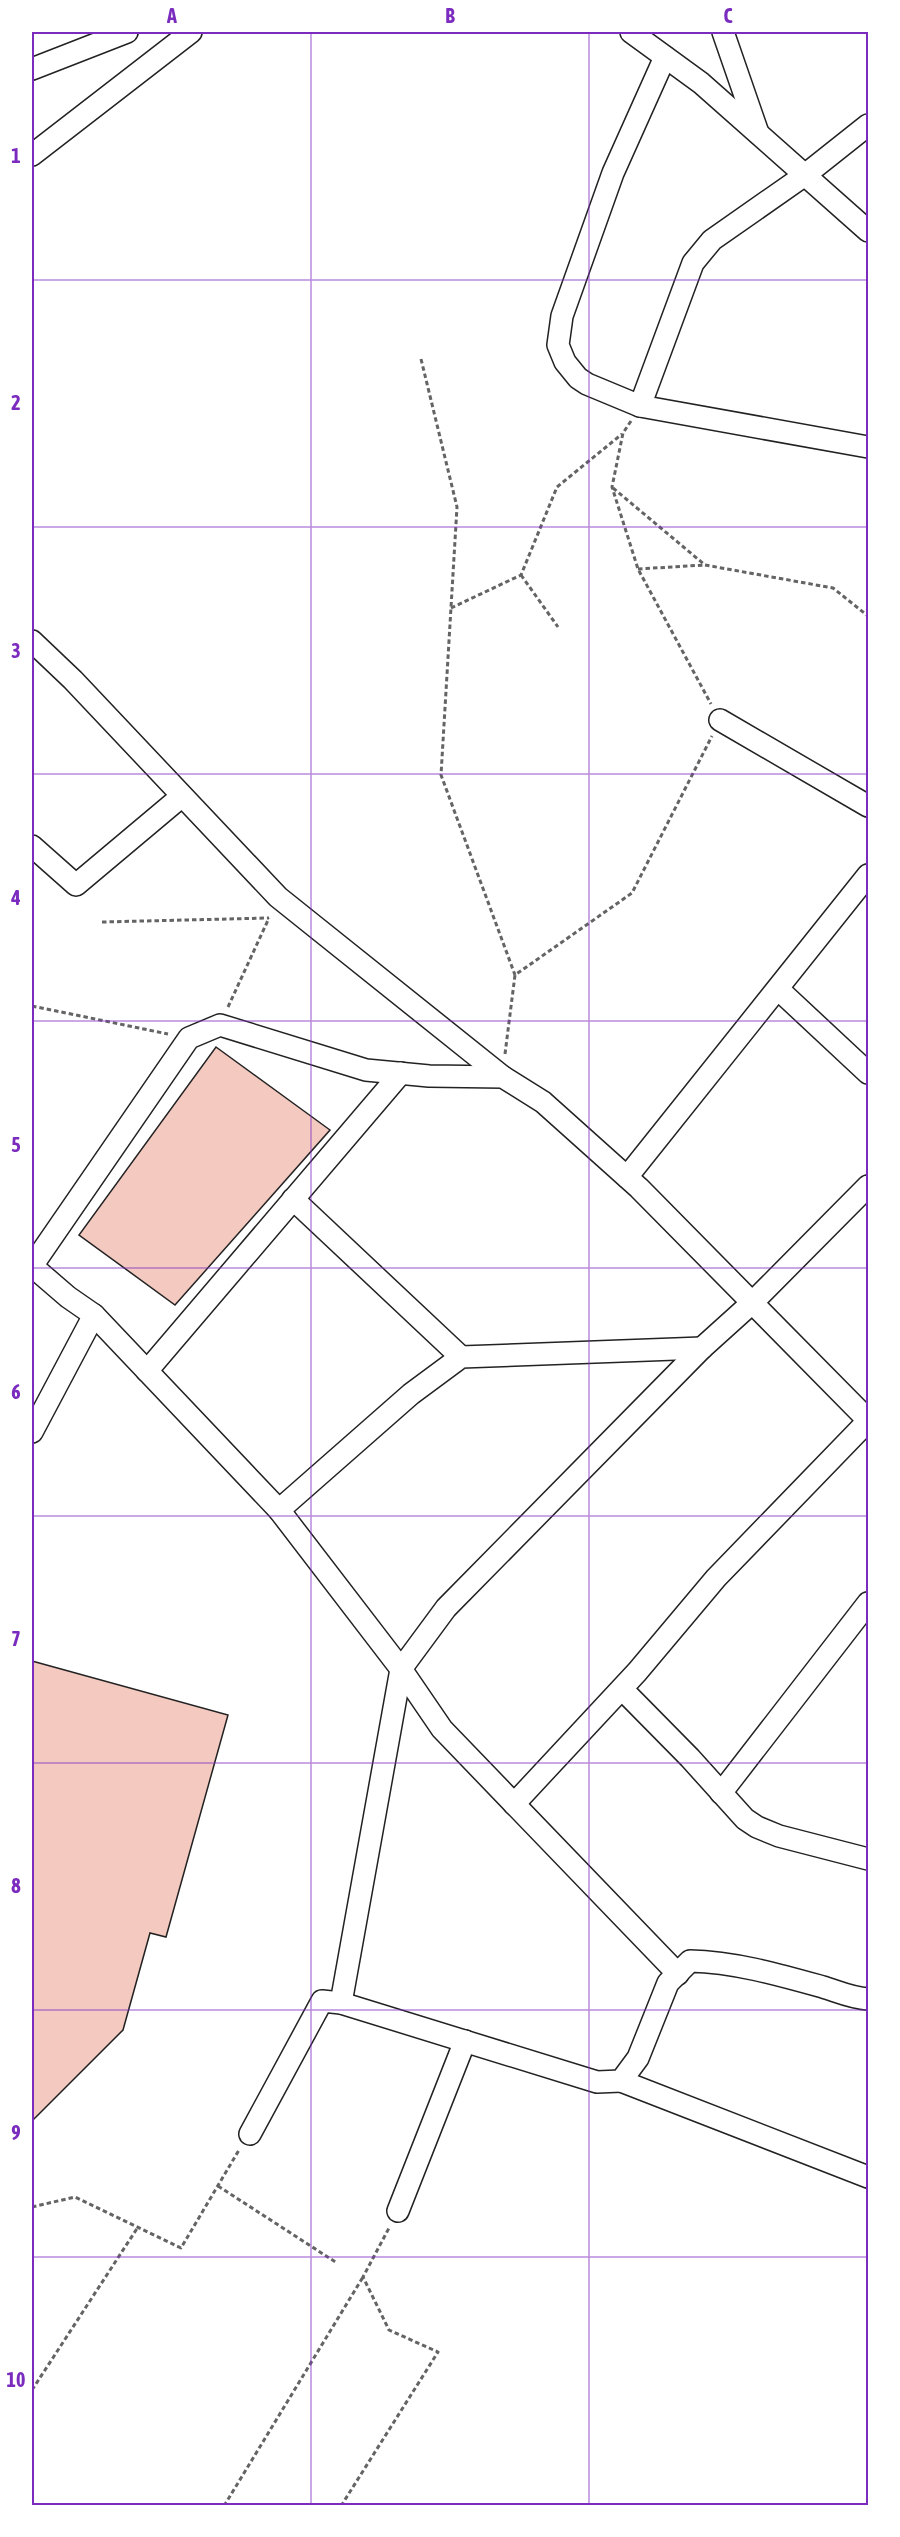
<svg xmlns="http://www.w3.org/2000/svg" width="900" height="2537" font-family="'Asap Condensed',sans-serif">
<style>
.building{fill:#f3c9c0;stroke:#222;stroke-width:1.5}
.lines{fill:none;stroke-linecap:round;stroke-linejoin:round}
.minor-casing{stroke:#222;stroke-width:24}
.path{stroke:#646464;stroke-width:3;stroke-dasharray:4.5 3;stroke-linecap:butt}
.minor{stroke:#fff;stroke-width:21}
.grid{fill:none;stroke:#7b2cbf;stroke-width:1.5;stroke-opacity:0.55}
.neatline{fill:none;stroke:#7b2cbf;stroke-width:2}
.grid-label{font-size:20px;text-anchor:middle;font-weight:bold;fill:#7b2cbf}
</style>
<rect width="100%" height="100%" fill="#fff"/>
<g class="building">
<path d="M216,1047L330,1130L175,1305L79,1235Z"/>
<path d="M32,1661L228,1715L166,1937L150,1933L123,2030L32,2121Z"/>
</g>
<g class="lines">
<g class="minor-casing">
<g id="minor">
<path d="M631,32L701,83L868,231"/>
<path d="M723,32L758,133"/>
<path d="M665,57L613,173L562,316L558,345L565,362L578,378L587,384L640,406L868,447"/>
<path d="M32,69L127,32"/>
<path d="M32,155L191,32"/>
<path d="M640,406L693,263L712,240L805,175L868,125"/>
<path d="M32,641L73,680L278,897L503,1077"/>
<path d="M720,720L868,806"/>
<path d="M32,846L76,885L182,796"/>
<path d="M778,989L868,1073"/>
<path d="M627,1177L868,875"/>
<path d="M293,1199L461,1357"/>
<path d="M32,1266L189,1038L220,1025L366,1070L429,1076L503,1077L543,1102L639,1188L868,1420"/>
<path d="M32,1266L68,1297L94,1315L32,1432"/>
<path d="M94,1315L279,1510L401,1669L341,2003"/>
<path d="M147,1371L401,1073"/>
<path d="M279,1510L411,1394L461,1357L702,1348"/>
<path d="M622,1689L690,1758L745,1819L757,1827L779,1836L868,1859"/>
<path d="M721,1793L868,1603"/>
<path d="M514,1804L637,1672L716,1578L868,1421"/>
<path d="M678,1974L442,1729L401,1669L446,1608L702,1348L753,1302L868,1186"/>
<path d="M621,2081L868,2177"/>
<path d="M250,2134L322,2001L341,2003L597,2082L621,2081L638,2058L668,1983L690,1961C735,1962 780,1975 823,1987C839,1992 852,1998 868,1999"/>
<path d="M398,2211L465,2041"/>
</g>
</g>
<g class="path">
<path d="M421,359L457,507L441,775L515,975"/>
<path d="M631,421L623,433L612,487L638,569L711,704"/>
<path d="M613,488L705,565L833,588L868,616"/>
<path d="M638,569L705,565"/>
<path d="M521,575L558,627"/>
<path d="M451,608L521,575L557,487L622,434"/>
<path d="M102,922L269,918"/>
<path d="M32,1006L168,1034"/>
<path d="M228,1007L269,918"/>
<path d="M505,1054L515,975L632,893L712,736"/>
<path d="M218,2186L337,2263"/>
<path d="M32,2207L75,2197L181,2248L239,2150"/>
<path d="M32,2390L138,2227"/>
<path d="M224,2506L363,2277"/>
<path d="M341,2506L438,2352L389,2330L363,2277L389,2228"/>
</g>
<use href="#minor" class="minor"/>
</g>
<path class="grid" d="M311,32V2506M589,32V2506M32,280H868M32,527H868M32,774H868M32,1021H868M32,1268H868M32,1516H868M32,1763H868M32,2010H868M32,2257H868"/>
<rect width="900" height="2537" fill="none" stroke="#ffffff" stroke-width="66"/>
<rect x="33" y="33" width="834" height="2471" class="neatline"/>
<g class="grid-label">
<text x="172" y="23">A</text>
<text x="450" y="23">B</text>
<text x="728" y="23">C</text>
<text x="16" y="163">1</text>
<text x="16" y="410">2</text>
<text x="16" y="658">3</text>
<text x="16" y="905">4</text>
<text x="16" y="1152">5</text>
<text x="16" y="1399">6</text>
<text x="16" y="1646">7</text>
<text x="16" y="1893">8</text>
<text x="16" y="2140">9</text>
<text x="16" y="2387">10</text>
</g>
</svg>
